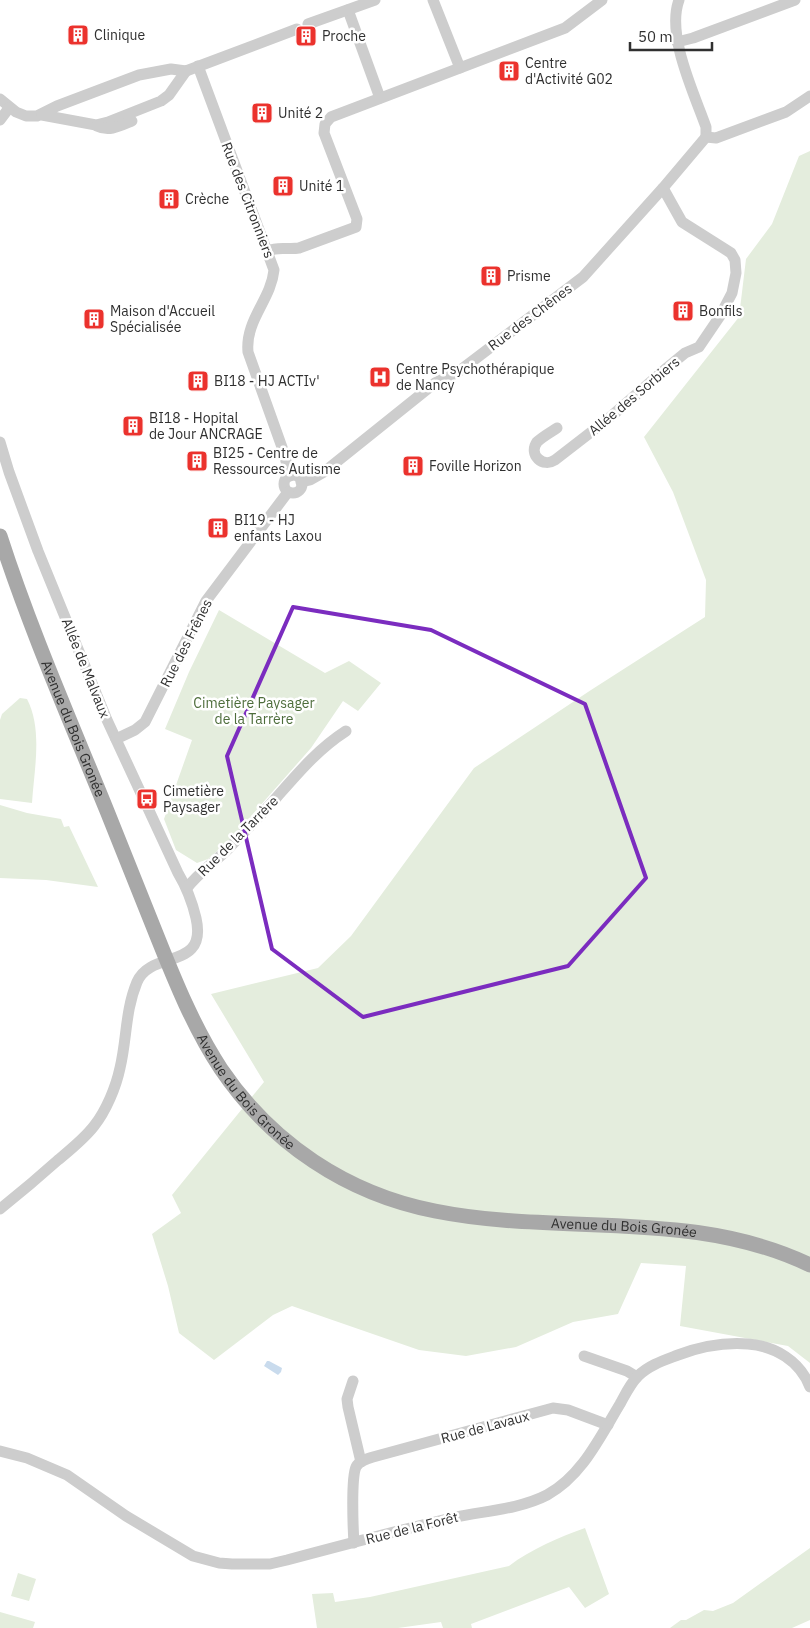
<svg xmlns="http://www.w3.org/2000/svg" width="810" height="1628" font-family="'IBM Plex Sans',sans-serif">
<style>
.green{fill:#e4eddd}
.water{fill:#c9dbed}
.lines{fill:none;stroke-linecap:round;stroke-linejoin:round}
.minor{stroke:#cdcdcd;stroke-width:11}
.major{stroke:#a8a8a8;stroke-width:15}
.marked{fill:none;stroke:#7b2cbf;stroke-width:4;stroke-linejoin:round}
.labels{text-anchor:middle;dominant-baseline:central;stroke-width:5;stroke-linejoin:round;paint-order:stroke}
.poi-label{font-size:14px;fill:#303030;stroke:#fff;text-anchor:start}
.street-label{font-size:14px;fill:#303030;stroke:#fff}
.park-label{font-size:14px;fill:#4d6d3b;stroke:#fff}
</style>
<rect width="100%" height="100%" fill="#fff"/>
<g class="green">
<path d="M810,151V1363L788,1346L680,1326L686,1266L641,1263L618,1314L573,1322L516,1347L466,1356L419,1350L292,1306L273,1315L214,1360L179,1333L168,1286L152,1234L181,1213L172,1195L264,1082L211,994L318,968L351,936L474,768L591,690L705,617L706,580L673,492L644,437L739,317L746,259L772,224L799,156Z"/>
<path d="M219,610L325,673L349,661L381,683L358,711L343,701L311,748L231,839L208,859L197,863L176,850L164,819L192,740L165,729L189,672Z"/>
<path d="M20,698L27,699C43,730 34,770 32,803L0,799V720L2,714Z"/>
<path d="M0,805L27,813L61,819L64,827L69,826L98,887L46,880L0,878Z"/>
<path d="M585,1528L609,1594L585,1608L569,1587L471,1624L472,1628H443L441,1622L398,1628H317L312,1594L333,1593L335,1602L370,1597L509,1566C531,1549 560,1537 585,1528Z"/>
<path d="M810,1548V1620L792,1628H670L681,1620H686L704,1610L713,1611L733,1603Z"/>
<path d="M18,1573L36,1579L29,1601L11,1596Z"/>
<path d="M0,1612L35,1622L33,1628H0Z"/>
</g>
<path class="water" d="M267,1361H269L282,1368L281,1372L278,1375L264,1366Z"/>
<g class="lines">
<g class="minor">
<path d="M433,0L460,68"/>
<path d="M679,0C666,35 694,93 706,127V137"/>
<path d="M348,10L380,98"/>
<path d="M308,24L375,0"/>
<path d="M677,42L693,38L795,0"/>
<path d="M198,66L274,270C271,300 245,320 248,352L283,450L290,476"/>
<path d="M0,99L16,112L26,116H37L57,106L139,75L171,69L186,71L297,29"/>
<path d="M42,115L96,125L108,122L161,101L169,95L186,71"/>
<path d="M0,120L9,108"/>
<path d="M97,126C109,132 120,126 132,121"/>
<path d="M706,137L716,138L786,112L810,96"/>
<path d="M268,251C278,246 288,250 299,248L356,227L357,219L324,133L325,124L331,117L565,28L602,0"/>
<path d="M557,428C551,432 542,437 537,442C528,455 543,468 555,460L608,419L668,367L685,353L699,347L720,316L732,293L736,273L735,260L731,253L682,222L663,188"/>
<path d="M0,442L9,472L38,551L107,720L178,873C187,888 192,901 196,918C208,971 151,949 137,982C125,1011 127,1039 120,1068C116,1087 106,1111 94,1126C84,1139 70,1150 58,1160C39,1177 20,1193 0,1209"/>
<circle cx="293" cy="484" r="9"/>
<path d="M301,482L310,480L324,472L435,383L458,372L583,277L663,188L706,137"/>
<path d="M116,739L135,730L145,722L206,601L288,492"/>
<path d="M187,888C198,873 215,862 229,848C245,831 261,815 276,798C298,773 318,749 346,731"/>
<path d="M584,1356L627,1371L637,1377"/>
<path d="M353,1381L347,1399L348,1407L361,1462"/>
<path d="M0,1451L27,1458L67,1475L126,1516L193,1556L219,1563L232,1564H270L287,1560C343,1545 399,1530 456,1517C485,1511 520,1509 547,1495C582,1476 600,1437 620,1404C625,1395 630,1384 638,1376C649,1365 665,1360 678,1355C702,1346 723,1342 748,1344C775,1346 800,1361 810,1387"/>
<path d="M354,1543C353,1528 351,1478 356,1467C359,1461 366,1459 373,1457L553,1408L568,1410L608,1425"/>
</g>
<path class="major" id="s1" d="M0,536C30,629 70,720 107,811C123,852 140,894 157,936C175,981 194,1028 221,1069C271,1143 347,1194 435,1211C559,1236 692,1208 810,1265"/>
</g>
<path class="marked" d="M293,607L431,630L585,704L646,878L568,966L363,1017L272,949L227,756Z"/>
<defs>
<g id="building-square" transform="scale(1.125)"><rect x="-9" y="-9" width="18" height="18" rx="4" fill="#eb322d" stroke="#fff"/><path d="M-4-6H4V6H1V3H-1V6H-4ZM-2.5-4.3h1.7v1.8h-1.7ZM.8-4.3h1.7v1.8H.8ZM-2.5-1h1.7V.8h-1.7ZM.8-1h1.7V.8H.8Z" fill="#fff"/></g>
<g id="hospital-square" transform="scale(1.125)"><rect x="-9" y="-9" width="18" height="18" rx="4" fill="#eb322d" stroke="#fff"/><path d="M-5-5h3v3.5h4V-5h3V5h-3V1.5h-4V5h-3Z" fill="#fff"/></g>
<g id="bus-square" transform="scale(1.125)"><rect x="-9" y="-9" width="18" height="18" rx="4" fill="#eb322d" stroke="#fff"/><path d="M-5-6H5V4H4V6H2V4H-2V6H-4V4H-5ZM-3.5-4V0h7V-4ZM-3.5 1.2v1.5H-2V1.2ZM2 1.2v1.5H3.5V1.2Z" fill="#fff"/></g>
</defs>
<g fill-rule="evenodd">
<use href="#building-square" x="78" y="35"/>
<use href="#building-square" x="306" y="36"/>
<use href="#building-square" x="509" y="71"/>
<use href="#building-square" x="262" y="113"/>
<use href="#building-square" x="283" y="186"/>
<use href="#building-square" x="169" y="199"/>
<use href="#building-square" x="491" y="276"/>
<use href="#building-square" x="683" y="311"/>
<use href="#building-square" x="94" y="319"/>
<use href="#hospital-square" x="380" y="377"/>
<use href="#building-square" x="198" y="381"/>
<use href="#building-square" x="133" y="426"/>
<use href="#building-square" x="197" y="461"/>
<use href="#building-square" x="413" y="466"/>
<use href="#building-square" x="218" y="528"/>
<use href="#bus-square" x="147" y="799"/>
</g>
<g class="labels">
<g class="poi-label">
<text x="94" y="35">Clinique</text>
<text x="322" y="36">Proche</text>
<text x="525" y="63">Centre<tspan x="525" dy="16">d'Activité G02</tspan></text>
<text x="278" y="113">Unité 2</text>
<text x="299" y="186">Unité 1</text>
<text x="185" y="199">Crèche</text>
<text x="507" y="276">Prisme</text>
<text x="110" y="311">Maison d'Accueil<tspan x="110" dy="16">Spécialisée</tspan></text>
<text x="699" y="311">Bonfils</text>
<text x="396" y="369">Centre Psychothérapique<tspan x="396" dy="16">de Nancy</tspan></text>
<text x="214" y="381">BI18 - HJ ACTIv'</text>
<text x="149" y="418">BI18 - Hopital<tspan x="149" dy="16">de Jour ANCRAGE</tspan></text>
<text x="213" y="453">BI25 - Centre de<tspan x="213" dy="16">Ressources Autisme</tspan></text>
<text x="429" y="466">Foville Horizon</text>
<text x="234" y="520">BI19 - HJ<tspan x="234" dy="16">enfants Laxou</tspan></text>
<text x="163" y="791">Cimetière<tspan x="163" dy="16">Paysager</tspan></text>
</g>
<g class="street-label">
<text transform="translate(248 200) rotate(69)">Rue des Citronniers</text>
<text transform="translate(530 317) rotate(-37)">Rue des Chênes</text>
<text transform="translate(634 396) rotate(-40)">Allée des Sorbiers</text>
<text transform="translate(186 643) rotate(-63)">Rue des Frênes</text>
<text transform="translate(86 668) rotate(68)">Allée de Malvaux</text>
<text stroke="none"><textPath href="#s1" startOffset="206">Avenue du Bois Gronée</textPath></text>
<text transform="translate(238 836) rotate(-45)">Rue de la Tarrère</text>
<text stroke="none"><textPath href="#s1" startOffset="611">Avenue du Bois Gronée</textPath></text>
<text stroke="none"><textPath href="#s1" startOffset="1031">Avenue du Bois Gronée</textPath></text>
<text transform="translate(485 1427) rotate(-15)">Rue de Lavaux</text>
<text transform="translate(412 1528) rotate(-14)">Rue de la Forêt</text>
</g>
<g class="park-label">
<text x="254" y="703">Cimetière Paysager<tspan x="254" dy="16">de la Tarrère</tspan></text>
</g>
</g>
<path d="M630 42v8h82v-8" fill="none" stroke="#303030" stroke-width="2.5"/>
<text x="638" y="42" font-size="15" fill="#303030" stroke="#ffffff" stroke-width="4" paint-order="stroke">50 m</text>
</svg>
